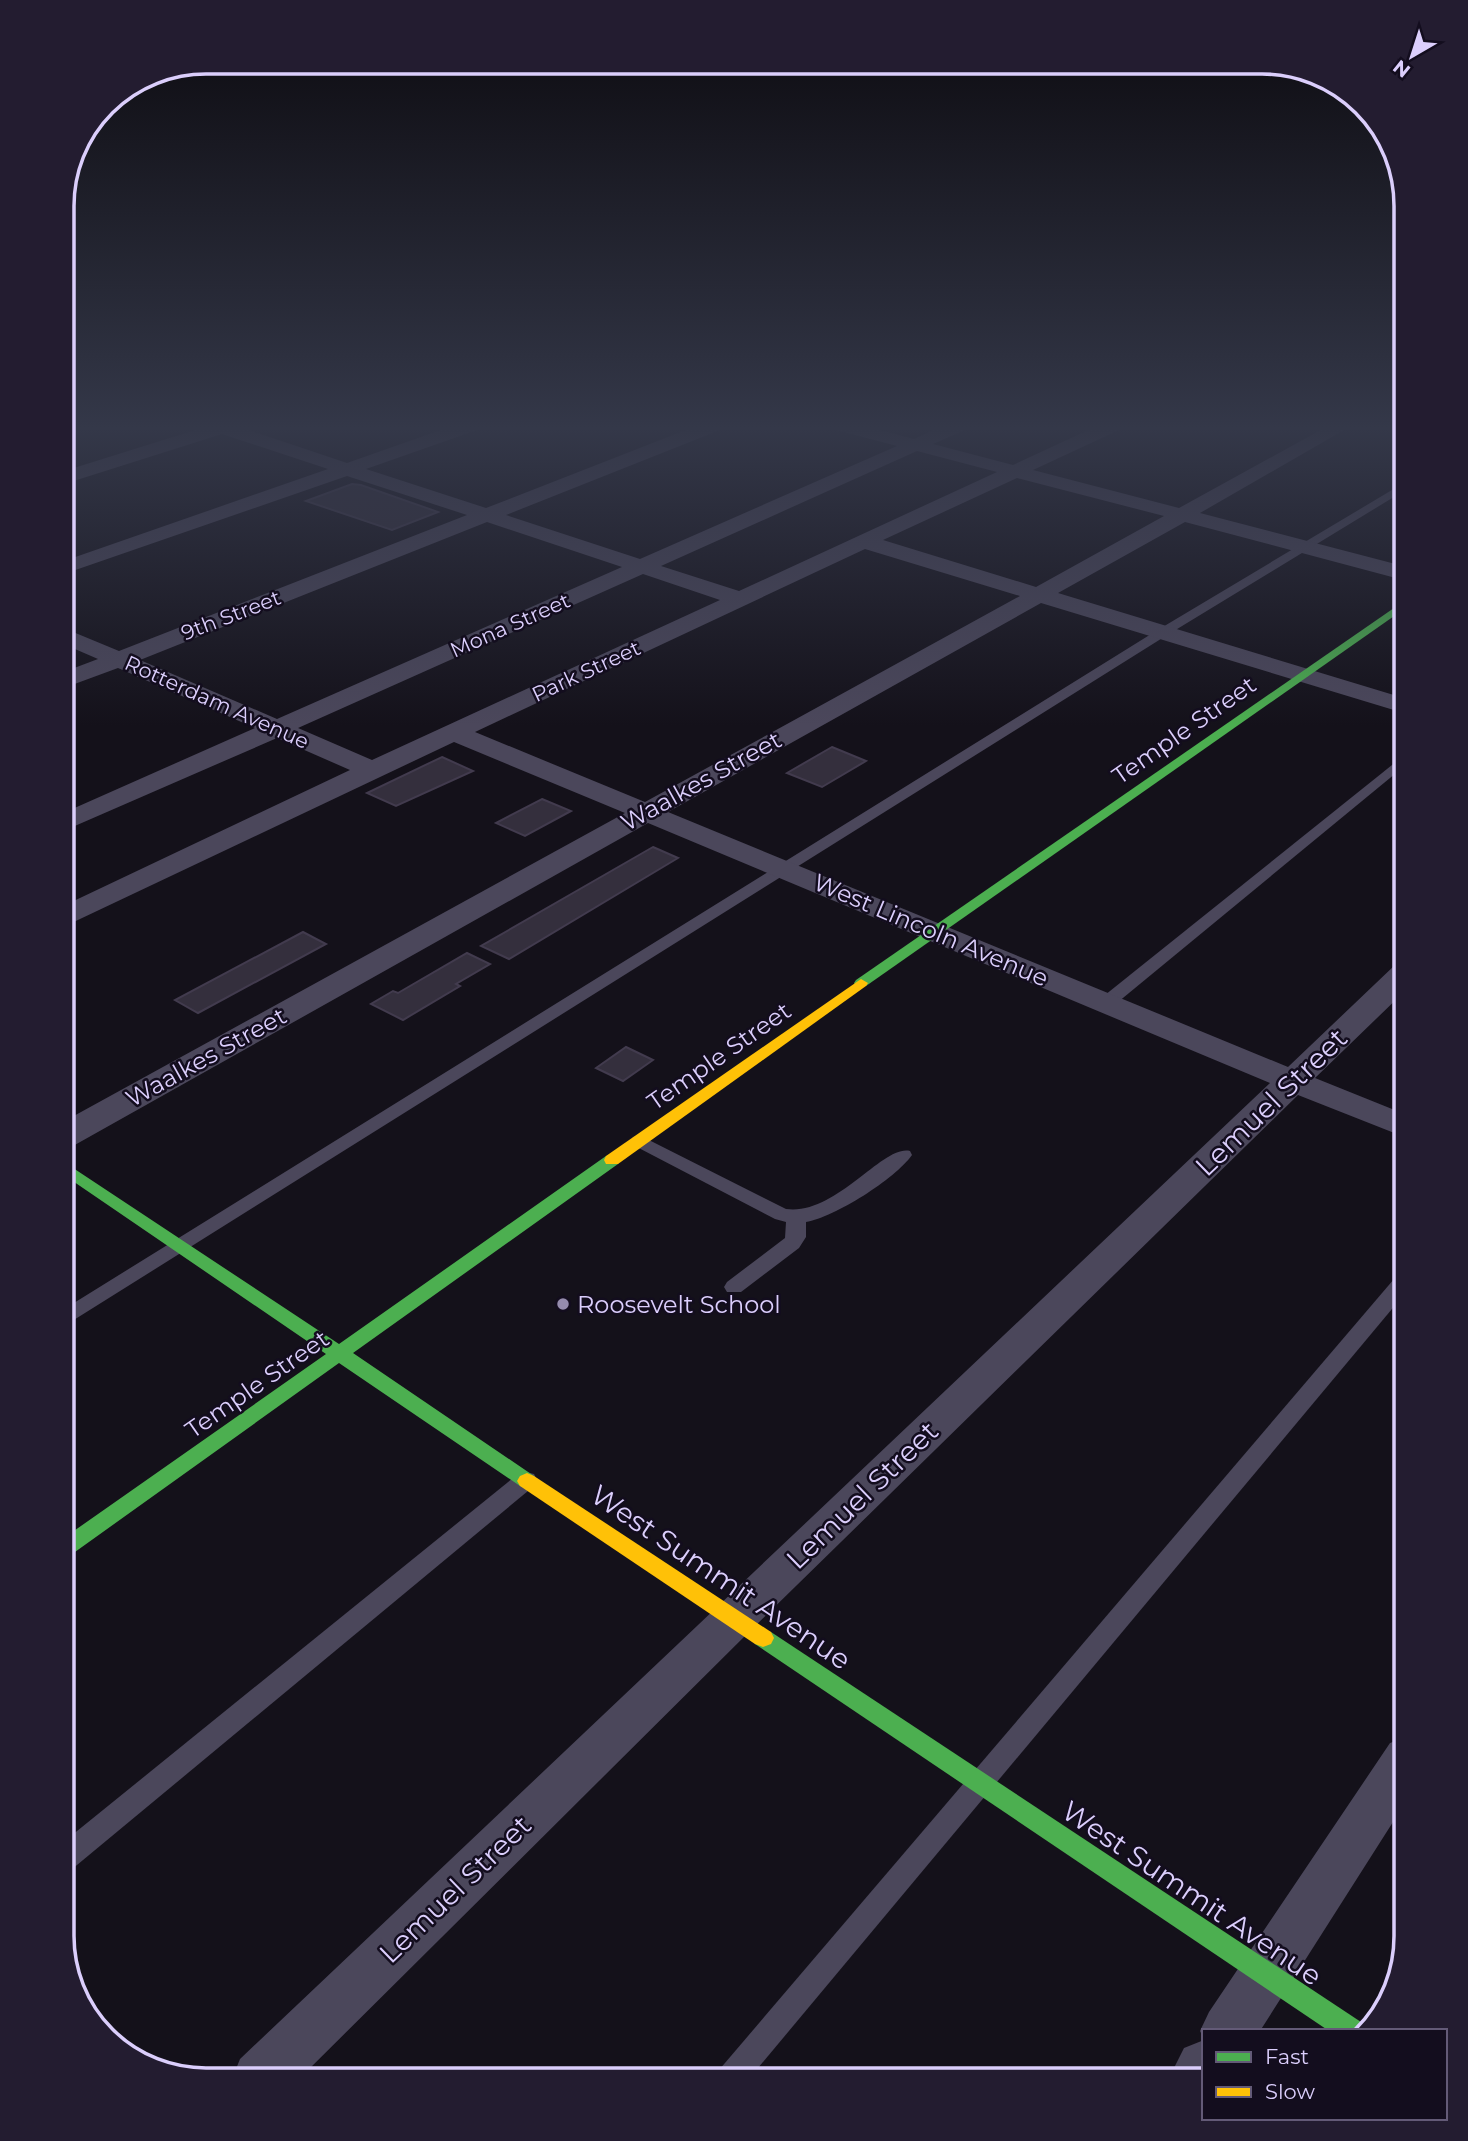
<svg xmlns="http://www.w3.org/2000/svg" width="1468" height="2141" font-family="Montserrat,sans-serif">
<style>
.building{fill:#342f3d;stroke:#423b4e;stroke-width:2}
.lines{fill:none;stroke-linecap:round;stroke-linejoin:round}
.lane{fill:#4b475b;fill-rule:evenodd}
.street{fill:#4b475b;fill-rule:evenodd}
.fast{fill:#4caf50;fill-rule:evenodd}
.slow{fill:#ffc107;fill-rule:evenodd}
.poi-dot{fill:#958cad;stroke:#130d1e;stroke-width:2.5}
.labels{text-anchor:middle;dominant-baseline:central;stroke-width:5;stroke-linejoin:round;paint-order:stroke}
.far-street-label{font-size:21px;fill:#dbcefc;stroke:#130d1e}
.street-label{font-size:24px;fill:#dbcefc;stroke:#130d1e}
.poi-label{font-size:24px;fill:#dbcefc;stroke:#130d1e;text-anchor:start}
.near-street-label{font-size:28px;fill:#dbcefc;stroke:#130d1e}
.rim{fill:none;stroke:#dbcefc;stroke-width:3.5}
</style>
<rect width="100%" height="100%" fill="#14111a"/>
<g class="building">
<path d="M352,484L361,485L438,512L392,530L306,501Z"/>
<path d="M832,747L866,761L822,787L787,773Z"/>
<path d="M442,757L473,771L396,806L367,793Z"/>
<path d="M542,799L571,811L525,836L496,823Z"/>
<path d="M653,847L678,858L509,959L481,946Z"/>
<path d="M303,932L326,944L198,1013L175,1000Z"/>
<path d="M467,953L490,964L456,984L460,986L403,1020L371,1004L393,991L398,993Z"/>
<path d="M626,1047L653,1060L623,1081L596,1068Z"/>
</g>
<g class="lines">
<g class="lane">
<path d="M1407,481V489L1164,637L61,1328V1311L1156,631Z"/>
<path d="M1407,753V764L1112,1007H1100L1098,1003L1100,999Z"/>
<path d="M639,1135L786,1209C836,1216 883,1144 910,1151L912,1155C895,1179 835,1217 806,1222V1237L799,1248L741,1292H727L724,1287L727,1282L785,1238L786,1222L775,1219L633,1145L630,1141L633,1137Z"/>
<path d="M1407,1270V1291L748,2080H714L719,2070L1400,1272Z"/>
<path d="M526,1472L534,1474L537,1480L534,1486L71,1870L61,1873V1844L518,1474Z"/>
</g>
<g class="street">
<path d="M208,426H237L347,463L452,426H479L477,430L366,469L486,508L696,426H722L720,430L506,515L640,559L897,446L836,430L834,426H865L914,439L942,426H967L965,430L933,444L1013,465L1097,426H1121L1119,430L1033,470L1179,508L1328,426H1351L1200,513L1407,567V581L1185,522L1058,593L1407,699V714L1041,603L668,812L1288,1067L1396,964L1407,962V989L1315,1078L1407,1115V1138L1298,1095L750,1631L299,2079H232L240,2059L1270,1083L648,823L73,1146L61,1149V1123L625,813L454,742L61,928V907L350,770L277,738L61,832V814L255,728L118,668L61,689V673L98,659L61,643V627L119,651L467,515L347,476L61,575V562L328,469L222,434L61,485V472ZM917,451L997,472L739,591L661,566ZM1017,478L1164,516L1036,587L883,540ZM487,522L622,567L277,719L140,660ZM865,549L1020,596L645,802L475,732ZM643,574L720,600L372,760L298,728Z"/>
<path d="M1407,1737V1800L1260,2031H1204V2039L1200,2031L1209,2012L1390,1743Z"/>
<path d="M1204,2040V2080H1168L1184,2048Z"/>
</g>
<g class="fast">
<path d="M1407,599V607L866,986H856L854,983L856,980Z"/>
<path d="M612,1155L620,1160L618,1164L353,1353L534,1476L537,1481L534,1486L527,1489L520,1486L339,1363L68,1557L61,1559V1540L326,1354L61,1173V1160L339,1344L606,1156Z"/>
<path d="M763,1629L771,1632L1361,2022L1365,2030L1329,2031L755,1644L752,1638L755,1632Z"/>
</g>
<g class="slow">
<path d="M861,979L868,983L866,986L618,1164H606L604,1160L606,1156Z"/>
<path d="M527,1473L534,1476L771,1632L774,1638L771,1644L763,1647L755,1644L520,1486L517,1481L520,1476Z"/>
</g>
</g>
<linearGradient id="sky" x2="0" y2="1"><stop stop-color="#0b090e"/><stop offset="0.59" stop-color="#343849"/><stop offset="1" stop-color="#343849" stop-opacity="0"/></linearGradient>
<rect width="1468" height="726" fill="url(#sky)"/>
<circle class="poi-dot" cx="563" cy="1304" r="7"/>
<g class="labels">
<g class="far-street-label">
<text transform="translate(231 615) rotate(-21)">9th Street</text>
<text transform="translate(510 625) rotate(-24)">Mona Street</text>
<text transform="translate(586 671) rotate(-25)">Park Street</text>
<text transform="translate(217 702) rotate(24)">Rotterdam Avenue</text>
</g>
<g class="street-label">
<text transform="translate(1184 730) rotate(-35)">Temple Street</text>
<text transform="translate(701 781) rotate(-29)">Waalkes Street</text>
<text transform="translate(931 930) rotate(23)">West Lincoln Avenue</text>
<text transform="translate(719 1056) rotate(-35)">Temple Street</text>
<text transform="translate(206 1057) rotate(-29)">Waalkes Street</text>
<text transform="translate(257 1384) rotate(-35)">Temple Street</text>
</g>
<g class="poi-label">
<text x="577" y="1304">Roosevelt School</text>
</g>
<g class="near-street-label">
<text transform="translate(1271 1102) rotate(-44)">Lemuel Street</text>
<text transform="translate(862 1495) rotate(-44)">Lemuel Street</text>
<text transform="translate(721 1577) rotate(34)">West Summit Avenue</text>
<text transform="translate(455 1889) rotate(-44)">Lemuel Street</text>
<text transform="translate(1192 1893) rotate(34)">West Summit Avenue</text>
</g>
</g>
<path d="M0 0H1468V2141H0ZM206 74H1262A132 132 0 0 1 1394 206V1936A132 132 0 0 1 1262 2068H206A132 132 0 0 1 74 1936V206A132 132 0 0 1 206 74Z" fill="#231c30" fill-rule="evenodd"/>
<path class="rim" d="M206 74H1262A132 132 0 0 1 1394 206V1936A132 132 0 0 1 1262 2068H206A132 132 0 0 1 74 1936V206A132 132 0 0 1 206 74Z"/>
<rect x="1202" y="2029" width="245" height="91" fill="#130d1e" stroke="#635a77" stroke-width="2"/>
<rect x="1216" y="2052" width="35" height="10" fill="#4caf50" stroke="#635a77" stroke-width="2"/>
<text x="1265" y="2064" font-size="21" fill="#dbcefc">Fast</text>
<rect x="1216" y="2087" width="35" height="10" fill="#ffc107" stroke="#635a77" stroke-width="2"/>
<text x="1265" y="2099" font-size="21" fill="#dbcefc">Slow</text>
<g transform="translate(1412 56) rotate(219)" stroke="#130d1e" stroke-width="5" paint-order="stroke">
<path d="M0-5L12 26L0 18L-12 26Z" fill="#dbcefc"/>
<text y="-10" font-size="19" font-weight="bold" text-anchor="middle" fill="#dbcefc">N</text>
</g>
</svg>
